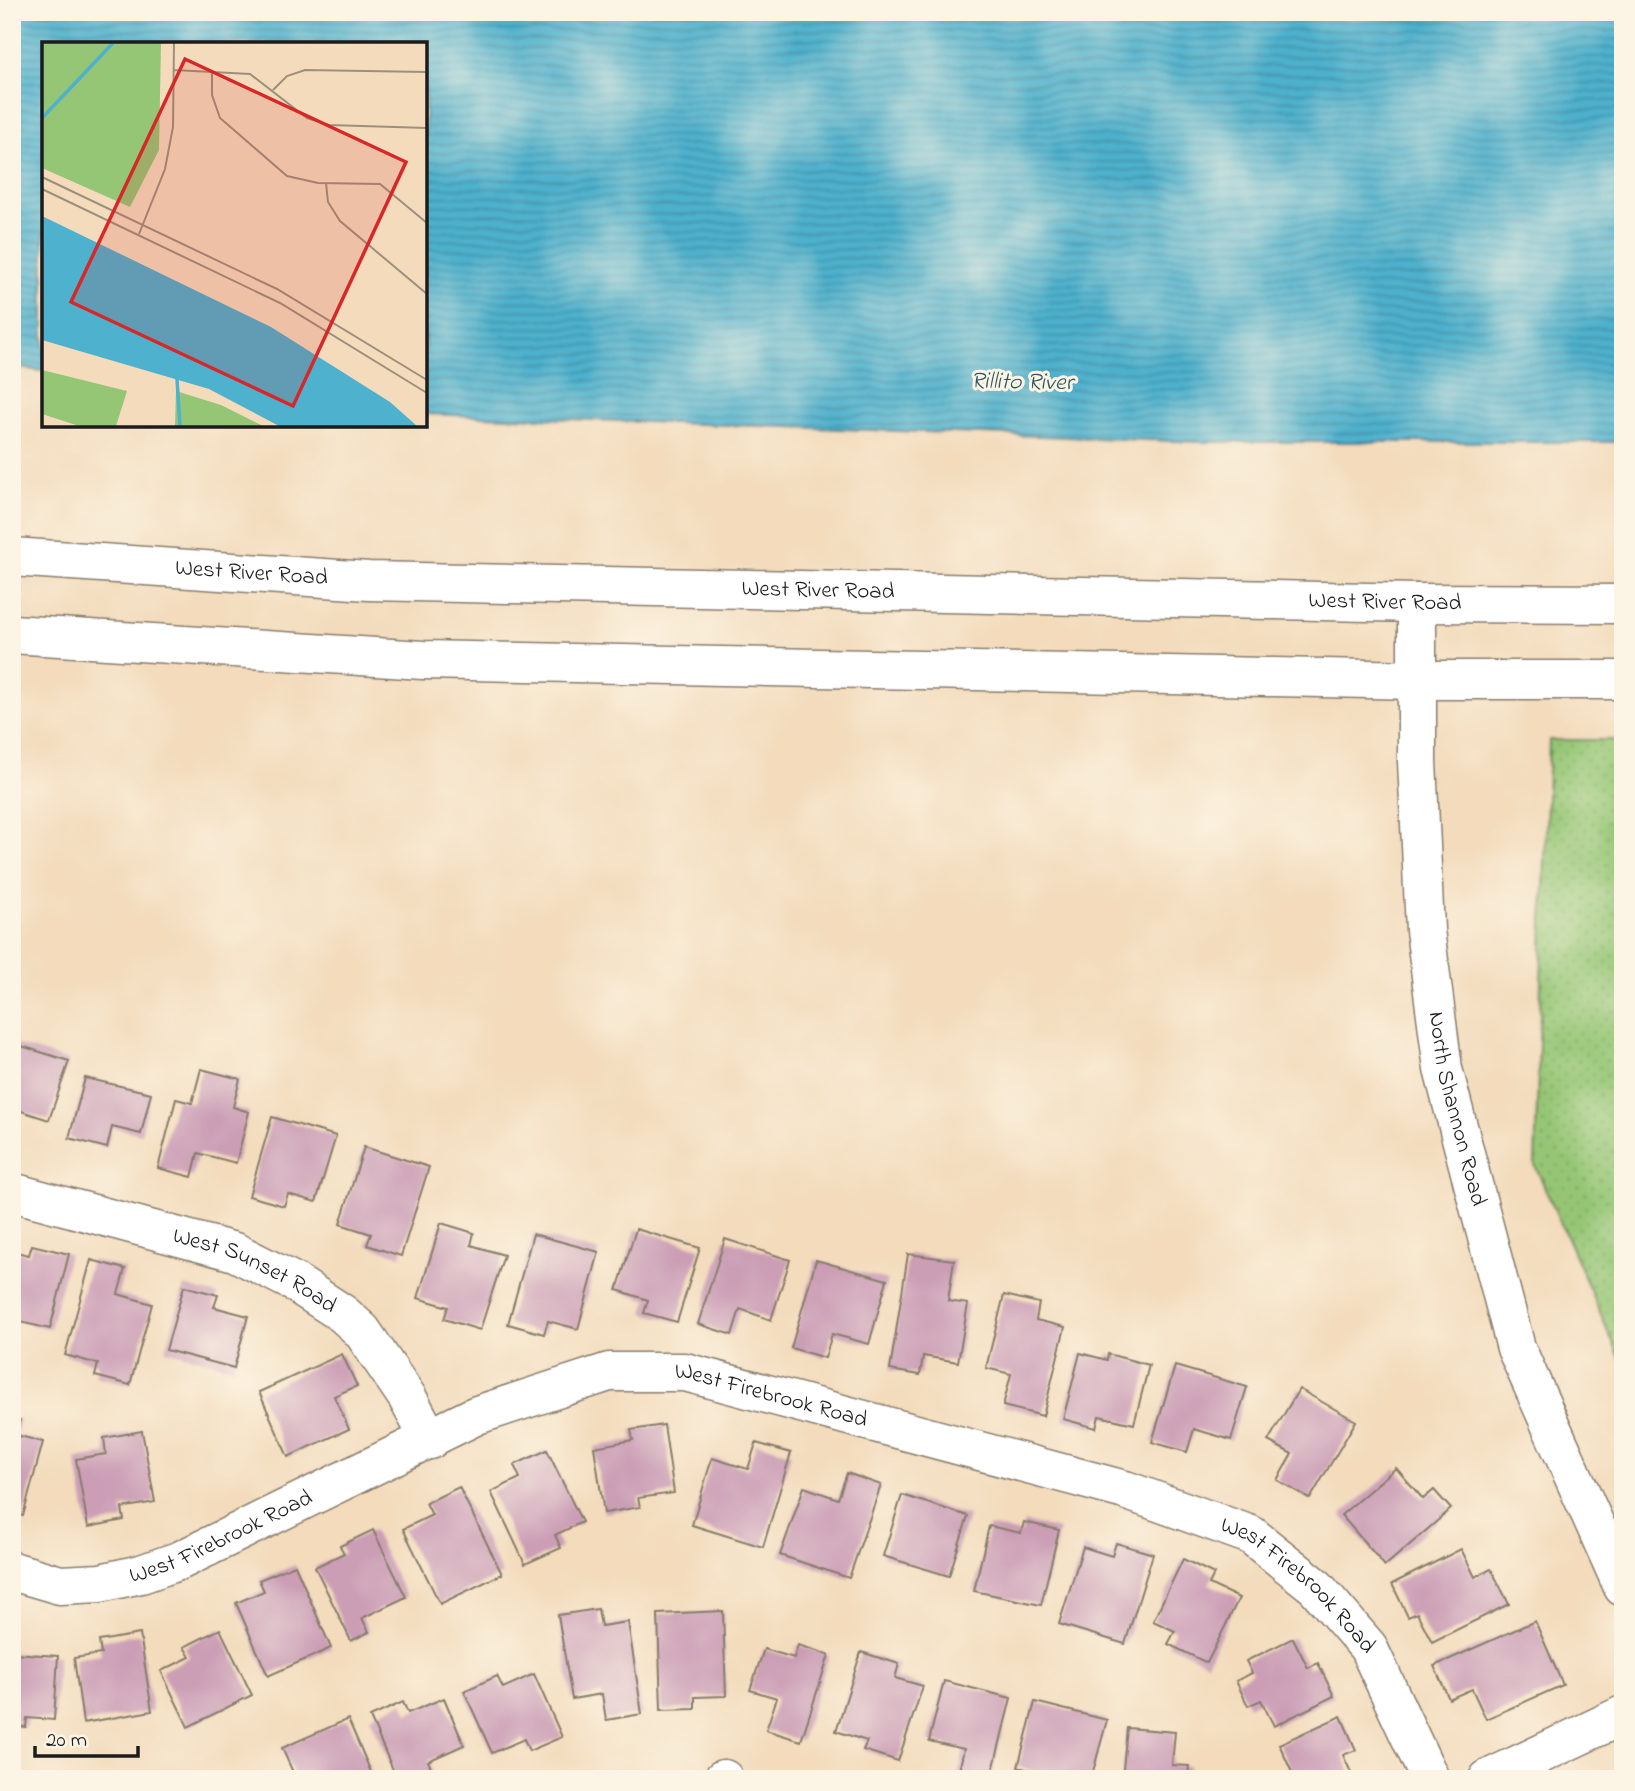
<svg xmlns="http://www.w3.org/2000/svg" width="1635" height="1791" font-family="'Indie Flower',sans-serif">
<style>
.park{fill:url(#park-dots);stroke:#587148;stroke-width:2}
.water{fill:url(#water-rules);stroke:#356674;stroke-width:2}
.building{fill:#cb9eb6}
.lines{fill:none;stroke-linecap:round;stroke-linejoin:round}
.minor-casing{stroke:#887c6c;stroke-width:41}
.major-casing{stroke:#887c6c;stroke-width:41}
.minor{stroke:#fff;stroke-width:38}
.major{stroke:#fff;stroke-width:38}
.labels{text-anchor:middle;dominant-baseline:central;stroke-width:6;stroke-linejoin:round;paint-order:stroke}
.street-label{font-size:23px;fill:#1c1c1c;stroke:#fcf5e5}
.water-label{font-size:24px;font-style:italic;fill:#305863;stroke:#fcf5e5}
.inset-river{fill:none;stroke:#4eb1cd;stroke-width:3.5}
.inset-road{fill:none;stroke:#9d8f7c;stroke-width:2}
.view{fill:#d62828;fill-opacity:0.15;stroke:#d62828;stroke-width:3.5}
.inset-edge{fill:none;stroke:#1c1c1c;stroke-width:3.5}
</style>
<defs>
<pattern id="park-dots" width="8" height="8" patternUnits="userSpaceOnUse" patternTransform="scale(1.75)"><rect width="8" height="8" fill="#95c675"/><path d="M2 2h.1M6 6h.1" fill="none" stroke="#80aa65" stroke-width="1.8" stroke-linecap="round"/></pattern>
<pattern id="water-rules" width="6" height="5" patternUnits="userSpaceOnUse" patternTransform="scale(1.75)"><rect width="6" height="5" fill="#4eb1cd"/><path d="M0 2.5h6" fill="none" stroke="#408fa6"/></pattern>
</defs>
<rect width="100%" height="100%" fill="#fcf5e5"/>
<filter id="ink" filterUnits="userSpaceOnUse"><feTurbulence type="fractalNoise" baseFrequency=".0143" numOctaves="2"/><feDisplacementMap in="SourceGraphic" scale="14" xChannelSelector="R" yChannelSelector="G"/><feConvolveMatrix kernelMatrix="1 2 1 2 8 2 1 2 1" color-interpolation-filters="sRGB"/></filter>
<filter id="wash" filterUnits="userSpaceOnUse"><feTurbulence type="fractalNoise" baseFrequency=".00686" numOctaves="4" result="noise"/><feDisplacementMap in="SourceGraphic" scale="28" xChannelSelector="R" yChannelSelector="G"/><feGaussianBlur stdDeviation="1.57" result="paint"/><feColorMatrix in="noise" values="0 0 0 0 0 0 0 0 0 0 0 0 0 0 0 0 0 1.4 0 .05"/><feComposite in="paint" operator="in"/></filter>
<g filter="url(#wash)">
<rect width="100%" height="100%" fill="#f3dbbc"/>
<path class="park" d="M1549,740H1623V1365L1535,1165Z"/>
<path class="water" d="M12,12H1623V442H1203L425,414V44H44V371L12,367Z"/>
<g id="blocks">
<g class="building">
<path d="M12,1043L69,1061L49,1120L15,1109L12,1116Z"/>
<path d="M201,1069L240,1079L233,1107L249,1112L236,1163L198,1153L192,1177L158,1168L176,1099L192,1103Z"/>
<path d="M85,1078L151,1093L141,1134L112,1127L107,1148L69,1138Z"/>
<path d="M272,1117L336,1136L316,1202L288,1194L284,1206L249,1196Z"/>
<path d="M364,1147L429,1167L401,1256L367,1245L371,1234L340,1224Z"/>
<path d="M441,1223L474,1233L471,1245L504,1255L480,1330L444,1319L448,1307L418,1298Z"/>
<path d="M636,1229L700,1248L677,1322L644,1313L648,1300L617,1290Z"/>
<path d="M533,1234L599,1252L578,1329L548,1321L544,1334L508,1324Z"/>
<path d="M725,1239L790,1260L771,1320L740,1309L732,1335L698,1324Z"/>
<path d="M32,1245L69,1254L50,1329L12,1320V1251L29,1255Z"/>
<path d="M908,1254L954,1260L948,1301L968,1304L958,1362L923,1356L920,1375L890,1370Z"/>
<path d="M91,1260L125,1269L118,1294L152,1304L130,1385L95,1376L98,1364L65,1355Z"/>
<path d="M816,1260L887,1280L869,1344L832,1334L825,1358L791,1348Z"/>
<path d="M184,1286L218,1295L214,1307L248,1316L234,1368L166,1350Z"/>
<path d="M1004,1295L1039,1303L1036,1320L1065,1327L1043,1416L1003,1406L1011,1374L986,1368Z"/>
<path d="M1080,1353L1107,1360L1108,1354L1149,1365L1134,1424L1099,1416L1096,1428L1063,1419Z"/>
<path d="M342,1354L357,1386L334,1396L349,1429L288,1457L259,1392Z"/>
<path d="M1175,1366L1247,1387L1231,1440L1194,1429L1187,1452L1152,1442Z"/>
<path d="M1299,1389L1356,1421L1310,1499L1277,1480L1292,1454L1268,1441Z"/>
<path d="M12,1418L20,1420L16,1435L43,1442L23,1516L12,1513Z"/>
<path d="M664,1425L674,1493L638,1498L640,1507L604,1513L594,1447L633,1440L631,1430Z"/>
<path d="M142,1431L155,1502L122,1508L124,1520L88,1527L76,1459L106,1454L104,1438Z"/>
<path d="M756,1443L791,1453L763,1547L692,1525L712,1458L748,1469Z"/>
<path d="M547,1450L582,1522L555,1535L561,1548L525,1564L491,1492L520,1478L514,1465Z"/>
<path d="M1396,1468L1423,1499L1434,1490L1451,1509L1385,1566L1341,1515Z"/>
<path d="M847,1473L881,1485L849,1578L780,1555L804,1487L838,1499Z"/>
<path d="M459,1487L502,1574L440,1604L403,1529L432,1515L426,1503Z"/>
<path d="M902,1495L968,1516L949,1576L883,1556Z"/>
<path d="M1024,1522L1059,1530L1041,1605L974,1591L989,1526L1021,1533Z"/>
<path d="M373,1530L406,1597L362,1618L369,1632L351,1641L315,1567L344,1553L340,1546Z"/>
<path d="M1116,1543L1153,1554L1125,1644L1059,1624L1083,1547L1112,1556Z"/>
<path d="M1461,1549L1475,1577L1491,1569L1509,1604L1432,1642L1417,1613L1408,1617L1392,1584Z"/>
<path d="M1183,1559L1214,1574L1209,1584L1239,1598L1207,1663L1168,1644L1175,1631L1153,1621Z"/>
<path d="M295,1565L331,1648L268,1676L236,1603L264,1591L259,1580Z"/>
<path d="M598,1609L601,1626L628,1622L642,1714L606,1720L602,1694L572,1699L558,1615Z"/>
<path d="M723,1611L726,1696L695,1697V1709L661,1710L658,1614Z"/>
<path d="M1535,1621L1563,1685L1486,1719L1472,1689L1449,1699L1434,1666Z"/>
<path d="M220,1629L252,1695L188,1727L161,1671L190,1657L184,1647Z"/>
<path d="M140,1634L152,1711L83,1723L74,1658L101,1654L99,1641Z"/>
<path d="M1293,1638L1308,1668L1318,1663L1334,1696L1274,1726L1261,1700L1248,1706L1236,1681L1252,1673L1246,1661Z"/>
<path d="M798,1645L829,1655L801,1741L766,1730L777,1698L750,1690L764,1649L794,1658Z"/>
<path d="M861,1652L899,1664L895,1678L923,1686L898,1761L863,1750L867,1741L836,1731Z"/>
<path d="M12,1653L58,1656L54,1720L27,1718L26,1727L12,1726Z"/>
<path d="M534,1674L562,1737L529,1751L524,1739L492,1753L464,1691L497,1676L503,1688Z"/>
<path d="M944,1681L1011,1698L991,1779H973L958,1775L964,1749L929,1741Z"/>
<path d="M444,1698L464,1745L428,1761L436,1779H397L370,1717L403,1702L408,1713Z"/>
<path d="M1035,1702L1107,1720L1091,1779H1054L1055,1777L1018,1767Z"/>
<path d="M1341,1716L1356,1750L1343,1755L1354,1779H1295L1279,1744Z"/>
<path d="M348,1719L374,1779H296L282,1748Z"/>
<path d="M1127,1728L1175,1732L1172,1765L1189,1766L1188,1779H1122Z"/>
</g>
</g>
</g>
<g filter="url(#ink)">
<use href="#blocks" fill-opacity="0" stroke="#887c6c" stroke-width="2"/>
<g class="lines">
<g class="minor-casing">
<g id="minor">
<path id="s1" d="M1417,603V761L1425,930L1443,1069L1516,1348L1623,1587"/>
<path id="s2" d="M12,1192L235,1252L294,1282L343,1314L362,1331L407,1397L430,1440"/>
<path id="s3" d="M12,1571L60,1585L100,1583L141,1574L181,1560L477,1415L609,1372H685L1125,1490L1251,1535L1316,1587L1368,1647L1430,1779"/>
<path d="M723,1779H724"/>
<path d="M1488,1779L1623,1715"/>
</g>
</g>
<g class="major-casing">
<g id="major">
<path id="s4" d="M12,557L369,581L1417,603L1623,604"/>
<path d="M12,634L423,660L1418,680H1623"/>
</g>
</g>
<use href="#minor" class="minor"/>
<use href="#major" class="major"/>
</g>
</g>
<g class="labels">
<g class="street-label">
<text stroke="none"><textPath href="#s4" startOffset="240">West River Road</textPath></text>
<text stroke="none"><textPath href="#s4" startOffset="807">West River Road</textPath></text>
<text stroke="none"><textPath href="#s4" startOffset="1374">West River Road</textPath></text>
<text stroke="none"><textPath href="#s1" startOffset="509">North Shannon Road</textPath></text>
<text stroke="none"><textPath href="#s2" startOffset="256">West Sunset Road</textPath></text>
<text stroke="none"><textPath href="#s3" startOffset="808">West Firebrook Road</textPath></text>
<text stroke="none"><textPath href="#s3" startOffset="220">West Firebrook Road</textPath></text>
<text stroke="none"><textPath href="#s3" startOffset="1376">West Firebrook Road</textPath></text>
</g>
<g class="water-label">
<text transform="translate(1022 383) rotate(1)">Rillito River</text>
</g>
</g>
<g transform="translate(42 42)">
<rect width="385" height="385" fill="#f3dbbc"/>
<path d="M0,1H119L117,108L88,165L0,126ZM134,349L179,363L221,384H133Z" fill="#95c675"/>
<path d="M0,328L85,349L74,384H37L0,372Z" fill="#95c675"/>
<path d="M0,174L229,285L348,360L375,384H237L167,347L0,298Z" fill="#4eb1cd"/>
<path class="inset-river" d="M0,76L71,1M135,337L138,384"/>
<path class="inset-road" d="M132,28L208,32L265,76L287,83L385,86M170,28V53L178,76L245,134L276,141L338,142L385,181M231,48L245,34L263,28L385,30M0,135L235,247L385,338M284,141L286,160L298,179L385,252M0,147L238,261L385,351M97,192L123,127L131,85L132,1"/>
<path class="view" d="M143,17L364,120L251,364L29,260Z"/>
<rect width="385" height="385" class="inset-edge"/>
</g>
<rect width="1635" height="1791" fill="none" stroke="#fcf5e5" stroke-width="42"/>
<path d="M35 1746v10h103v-10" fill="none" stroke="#1c1c1c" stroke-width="3.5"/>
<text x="46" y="1746" font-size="21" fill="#1c1c1c" stroke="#fcf5e5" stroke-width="5" paint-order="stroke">20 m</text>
</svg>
